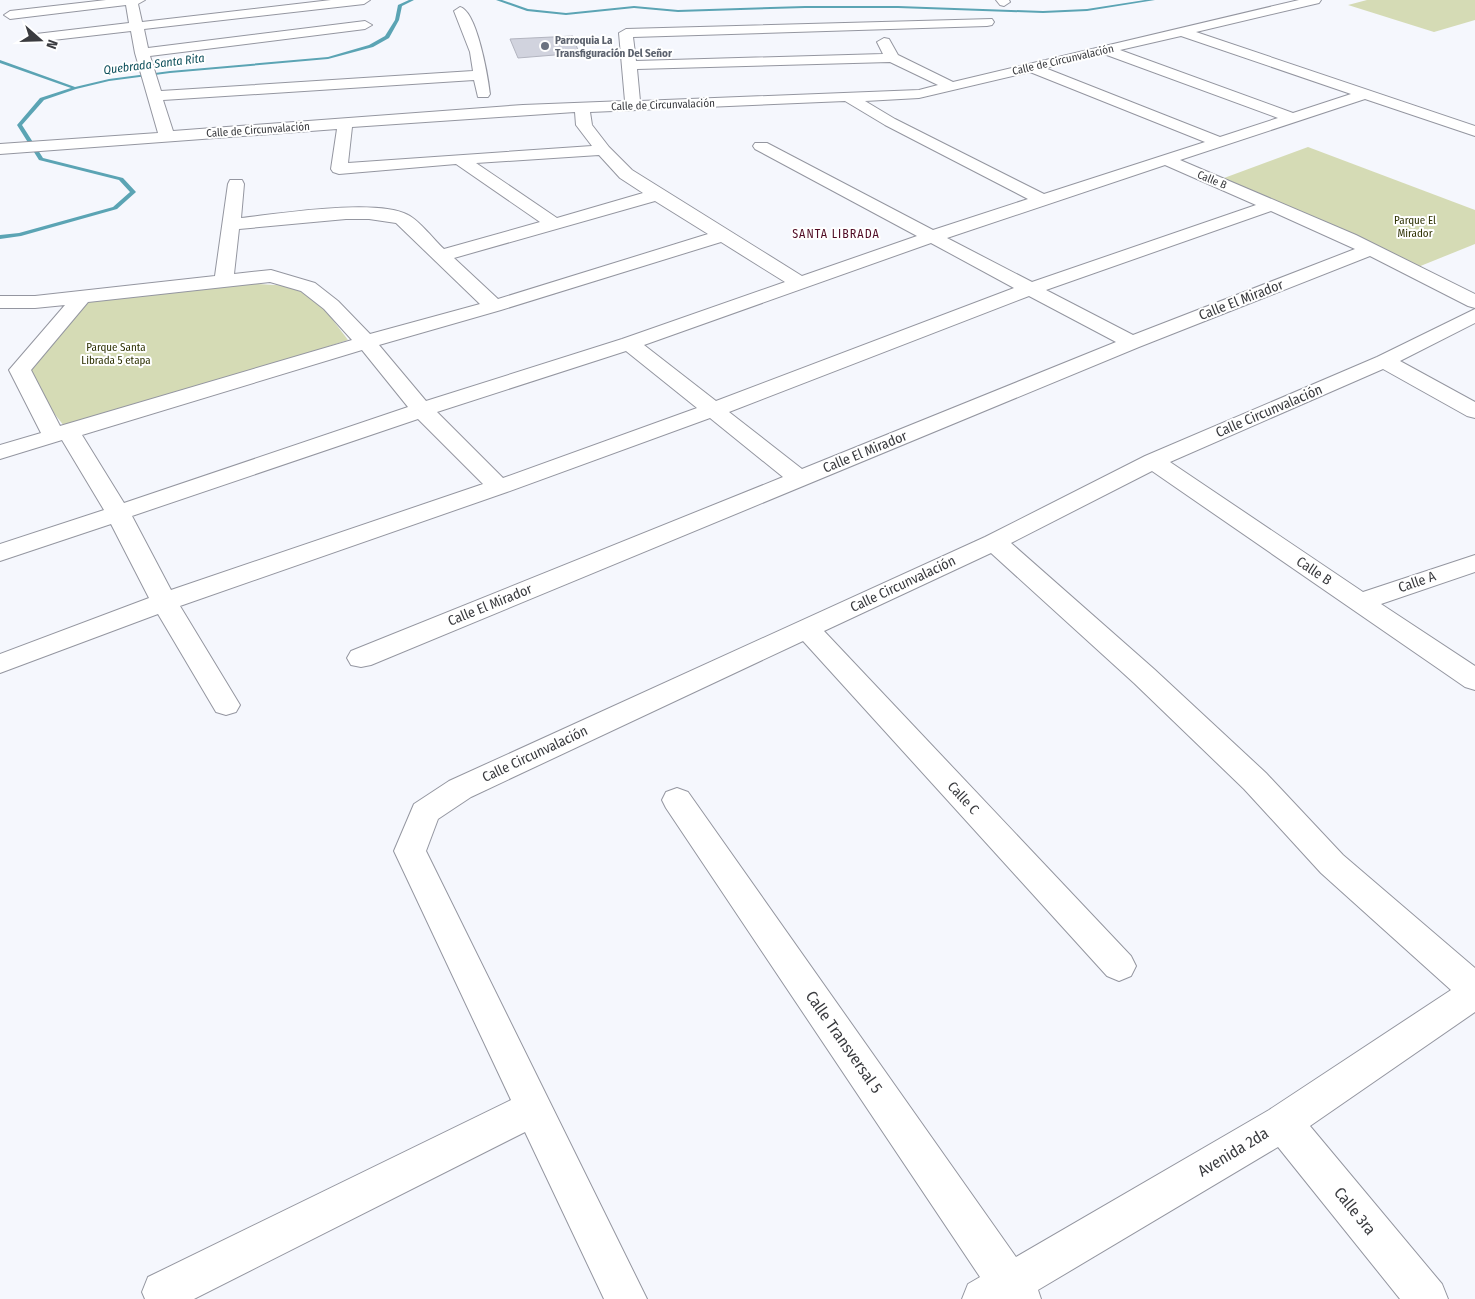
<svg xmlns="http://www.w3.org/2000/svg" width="1475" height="1299" font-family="'Fira Sans Condensed',sans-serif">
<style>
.green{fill:#d5dbb5}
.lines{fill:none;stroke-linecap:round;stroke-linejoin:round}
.stream{fill:#5ba4b4;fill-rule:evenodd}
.building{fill:#d1d3de;stroke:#b3b5c0}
.minor-casing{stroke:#9496a0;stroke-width:2}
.minor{fill:#fff;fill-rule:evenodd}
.worship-dot{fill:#6b7280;stroke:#fff;stroke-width:2}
.labels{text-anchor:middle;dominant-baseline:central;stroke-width:4;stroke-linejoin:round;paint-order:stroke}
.far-worship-label{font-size:11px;font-weight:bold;fill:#5b616d;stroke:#fff;text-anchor:start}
.far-street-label{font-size:11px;fill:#3a3b3f;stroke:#fff}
.far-park-label{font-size:11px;fill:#303406;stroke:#fff}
.far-water-label{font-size:12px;font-style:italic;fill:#0d4f5b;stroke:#fff}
.far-neighbourhood-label{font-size:12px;letter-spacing:1px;fill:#520d25;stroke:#fff}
.street-label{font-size:14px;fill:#3a3b3f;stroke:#fff}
.near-street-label{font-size:16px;fill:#3a3b3f;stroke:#fff}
</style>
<rect width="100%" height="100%" fill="#f5f7fd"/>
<g class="green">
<path d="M1367,0H1475V20L1434,32L1348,5Z"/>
<path d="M1308,147L1475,210V244L1418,267L1216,181Z"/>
<path d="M224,282L308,287L348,340L68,431L20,370L82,297Z"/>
</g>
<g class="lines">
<g class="stream">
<path d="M409,0H414L402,6L399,20L389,38L373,47L328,59L170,73L109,81L76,89L44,100L22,125L43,158L123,178L136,192L117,209L21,236L0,239V235L19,233L113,207L130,192L119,180L39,160L17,125L40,98L71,88L0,63V60L75,87L109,79L170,71L328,57L369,45L385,36L395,20L398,5Z"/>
<path d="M496,0H502L528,9L566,13L634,6L678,10L805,6H898L1043,11L1087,9L1145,0H1155L1087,11L1043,13L898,8H805L678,12L634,8L566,15L527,11Z"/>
</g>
</g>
<path class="building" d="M573,36L579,53L518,58L510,39Z"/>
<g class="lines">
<g class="minor-casing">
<g id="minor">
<path d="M106,0H145L138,4L142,22L331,0H370L364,4L144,29L148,48L365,21L372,25L365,29L150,56L161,91L473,71L470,52L454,11L460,7C477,11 488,77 490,94L488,97H478L474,80L163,100L173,131L523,105L625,101L619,33L626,29L992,19L994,22L992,25L987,26L633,37L636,61L883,54L877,42L884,38L889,39L898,55L953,82L1299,0H1321L1319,3L1196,32L1475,126V136L1365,99L1180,160L1356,235L1475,294V308L1468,306L1370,256L1139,347L371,665L361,667L351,665L347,658L351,651L783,477L710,418L507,492L180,606L240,705L236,712L226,715L216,712L158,614L0,673V654L149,598L111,524L0,561V544L104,510L62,440L0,459V445L41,433L9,370L65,305L35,308H0V296H35L215,276L228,184L230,180H242L244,184L241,218C278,214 377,198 408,215C420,221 434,240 444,249L540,222L456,164L339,174L333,172L331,169L337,129L0,154V144L158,133L135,53L131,31L36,42L29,38L36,34L129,23L126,5L10,19L4,15L10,11ZM1181,36L1351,94L1293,113L1120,50ZM1104,54L1278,118L1220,137L1045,68ZM890,62L938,85L919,90L640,101L637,69ZM1030,72L1205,142L1044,194L895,119L865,101L919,98ZM845,101L885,125L1028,199L933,230L767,143H755L753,146L755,149L917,236L802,276L632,170L609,147L592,125L590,112ZM575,112L576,125L592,146L348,163L352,127ZM599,155L620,178L643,193L557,218L476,163ZM1165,165L1256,205L1032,282L947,238ZM655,201L708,234L498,299L454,258ZM1271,211L1355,249L1133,335L1046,290ZM346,219H369L396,223L480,304L370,334L338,301L315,283L271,270L234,274L239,229ZM721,242L785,282L622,339L426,401L379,345L501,310ZM931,243L1014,288L716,401L644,345ZM270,282L301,291L324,309L352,340L60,426L31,370L88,302ZM1029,296L1116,342L802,469L729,412ZM362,350L408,407L124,503L82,435ZM626,351L697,408L503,478L437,412ZM418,419L483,484L171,590L132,516Z"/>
<path d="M996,0H1009L1010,2L1004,6L1000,5Z"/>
<path d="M1475,309V323L1400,361L1475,402V418L1467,416L1383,369L1170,462L1363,592L1475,555V572L1381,604L1475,666V690L1465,687L1152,471L1011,543L1154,669L1266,773L1343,855L1475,968V1012L1310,1126L1442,1284L1448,1299H1400L1278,1147L1038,1290L1041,1299H962L968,1284L980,1277L666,808L662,800L666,792L677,788L688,792L1016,1257L1269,1110L1451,990L1321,873L1244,789L1134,683L991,553L824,631L1131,956L1136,966L1131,976L1119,981L1107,976L803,641L471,797L438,819L426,851L647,1299H604L525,1132L194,1299H145L142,1292L148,1277L511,1100L394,851L414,804L449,781L985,537L1145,456L1377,357Z"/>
</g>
</g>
<use href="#minor" class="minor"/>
</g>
<circle class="worship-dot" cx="545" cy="46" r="5"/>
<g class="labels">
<g class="far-worship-label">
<text x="555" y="40">Parroquia La<tspan x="555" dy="13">Transfiguración Del Señor</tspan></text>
</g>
<g class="far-street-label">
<text transform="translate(1063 60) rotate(-13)">Calle de Circunvalación</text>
<text transform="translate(663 105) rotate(-2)">Calle de Circunvalación</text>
<text transform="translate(258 130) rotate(-4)">Calle de Circunvalación</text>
<text transform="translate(1212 180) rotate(23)">Calle B</text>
</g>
<g class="far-park-label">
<text x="1415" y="220">Parque El<tspan x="1415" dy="13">Mirador</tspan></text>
<text x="116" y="347">Parque Santa<tspan x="116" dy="13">Librada 5 etapa</tspan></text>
</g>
<g class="far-water-label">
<text transform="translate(154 64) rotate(-7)">Quebrada Santa Rita</text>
</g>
<g class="far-neighbourhood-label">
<text x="836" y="234">SANTA LIBRADA</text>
</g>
<g class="street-label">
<text transform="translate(1241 300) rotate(-21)">Calle El Mirador</text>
<text transform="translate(1269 411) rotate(-23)">Calle Circunvalación</text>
<text transform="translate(865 452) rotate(-22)">Calle El Mirador</text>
<text transform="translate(1314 571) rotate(34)">Calle B</text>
<text transform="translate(1417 582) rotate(-19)">Calle A</text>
<text transform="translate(903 584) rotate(-25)">Calle Circunvalación</text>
<text transform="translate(490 605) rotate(-22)">Calle El Mirador</text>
<text transform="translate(535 754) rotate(-25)">Calle Circunvalación</text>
<text transform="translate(963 798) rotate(47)">Calle C</text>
</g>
<g class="near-street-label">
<text transform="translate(844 1042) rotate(55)">Calle Transversal 5</text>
<text transform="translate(1233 1152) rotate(-31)">Avenida 2da</text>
<text transform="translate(1355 1211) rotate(51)">Calle 3ra</text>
</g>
</g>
<g transform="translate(40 40) rotate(110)" stroke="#ffffff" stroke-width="4" paint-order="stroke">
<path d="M0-4L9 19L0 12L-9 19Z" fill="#3a3b3f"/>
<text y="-8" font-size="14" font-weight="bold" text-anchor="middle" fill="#3a3b3f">N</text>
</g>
</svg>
